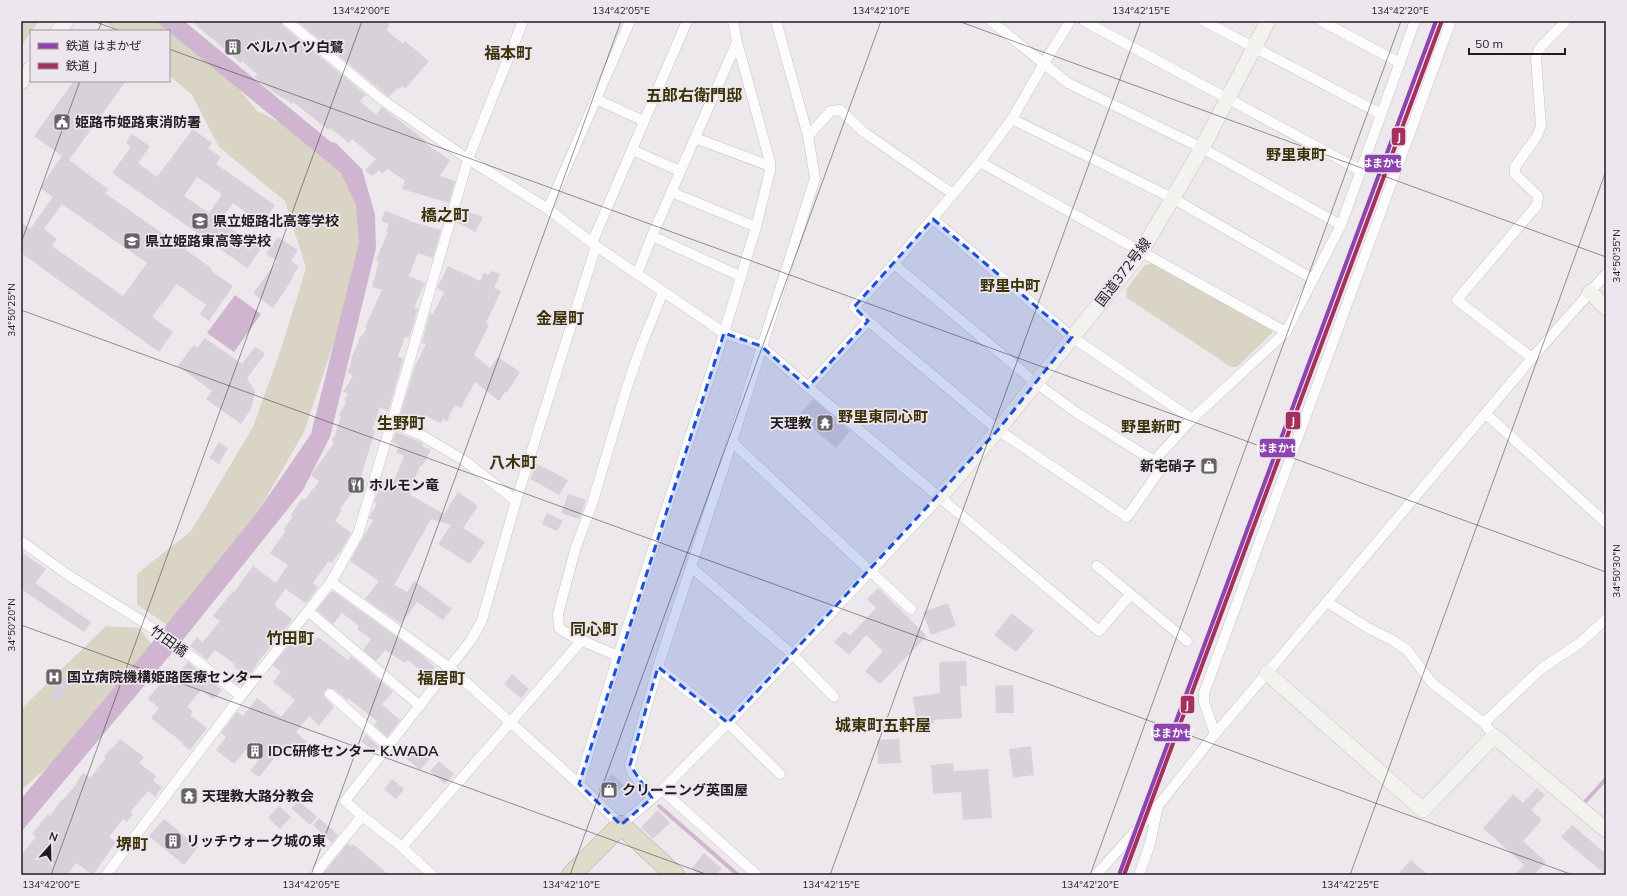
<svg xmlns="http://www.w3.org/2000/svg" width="1627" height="896" font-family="Mulish,'Noto Sans JP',sans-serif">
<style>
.green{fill:#d9d4c3}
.water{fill:#cfb5d0}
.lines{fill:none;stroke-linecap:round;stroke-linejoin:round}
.stream{stroke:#cfb5d0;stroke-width:4}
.building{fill:#d8d1d9;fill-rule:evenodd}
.street-casing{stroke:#c7c4c7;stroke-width:11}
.secondary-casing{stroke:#c7c4c7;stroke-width:16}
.highway-casing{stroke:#aea997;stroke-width:20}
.street{stroke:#fcfcfc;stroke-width:10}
.secondary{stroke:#f4f2ee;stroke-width:15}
.highway{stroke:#e0dccb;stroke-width:19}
.rail-1-casing{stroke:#eee6ee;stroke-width:7}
.rail-2-casing{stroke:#eee6ee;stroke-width:7}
.rail-1{stroke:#8e44ad;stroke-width:4}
.rail-2{stroke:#a52f5d;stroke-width:4}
.marked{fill:#1d4ed8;fill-opacity:0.2;stroke:#1d4ed8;stroke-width:3;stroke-dasharray:8 5;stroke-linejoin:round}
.ticks{fill:none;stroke:#201d20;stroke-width:1;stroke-opacity:0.45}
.labels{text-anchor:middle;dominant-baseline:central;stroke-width:3.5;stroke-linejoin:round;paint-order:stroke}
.poi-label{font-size:14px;font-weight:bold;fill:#201d20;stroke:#eee6ee;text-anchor:start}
.street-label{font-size:14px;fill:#201d20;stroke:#eee6ee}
.neighbourhood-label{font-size:15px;font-weight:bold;fill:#3b3409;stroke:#eee6ee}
.quarter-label{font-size:16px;font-weight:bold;fill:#3b3409;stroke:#eee6ee}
.line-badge{stroke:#eee6ee;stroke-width:1.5}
.badge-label{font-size:11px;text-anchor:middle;font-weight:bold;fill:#fff}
.neatline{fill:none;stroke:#201d20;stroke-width:1.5}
.ticks-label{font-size:10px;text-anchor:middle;fill:#201d20}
</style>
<rect width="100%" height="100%" fill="#ece8ec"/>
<g class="green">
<path d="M21,21H39L21,46Z"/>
<path d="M104,21H171L217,63L257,111L319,141L362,203L363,255L304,432L230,560L171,627L137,605V574L191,531L253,427L281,349L306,268L285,201L219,147L192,95L169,75V31H116Z"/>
<path d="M1153,264L1272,326V333L1237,367H1231L1127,298L1126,290L1145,265Z"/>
<path d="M106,626L139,628L155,649L75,744L21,790V709Z"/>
</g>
<g class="water">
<path d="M156,21H184L331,142L336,143L362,169L375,215L376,248L330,437L303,490L182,641L21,832V799L150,645L256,514L311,434L359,243L356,205L341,173Z"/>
<path d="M235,295L261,314L234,352L207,333Z"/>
</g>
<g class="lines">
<g class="stream">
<path d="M1582,805L1606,779"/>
<path d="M659,806L738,875"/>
</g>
</g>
<g class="building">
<path d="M191,21L256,22L257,21H281L283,26L366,95L360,101L376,115L382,107L426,141L425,143L450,160L440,176L455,181L449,203L402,189L405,181L388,169L382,173L379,170L372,176L365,170L376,159L352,139L349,143L334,131L330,128L328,130L326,128L293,102L292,104L283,97L282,98L254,77L257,74L242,61L241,63Z"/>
<path d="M297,21H385L390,25L386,30L403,44L405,41L429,61L405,89L402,86L399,89L397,88L389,97Z"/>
<path d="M74,81H126L69,160L108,189L105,193L196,257L212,269L211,271L233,286L209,321L200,314L206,305L177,284L152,317L173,332L159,352L21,253V222L30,229L53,197L40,188L62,156L34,136ZM62,204L147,263L123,296L52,246L57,239L44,229Z"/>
<path d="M193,129L212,143L208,148L221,157L216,164L275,205L262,224L233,203L220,221L261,249L247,268L112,173L131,147L126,143L132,134L150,146L138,163L157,177ZM197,177L222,194L209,213L184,196Z"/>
<path d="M463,210L483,217L475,232L456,222Z"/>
<path d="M385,211L409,220V221L441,230L433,258L418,253L409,276L425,283L414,308L418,309L409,338L405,337L398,356L403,359L388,412L380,407L372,430L375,431L358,486L340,508L342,510L335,521L351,533L339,554H338L332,563L329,561L313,583L318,587L306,603L285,589L274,605L292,619L290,623L262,657L242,685H237L232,681L240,671L233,666L235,664L215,650L207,660L190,646L197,637L203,642L220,621L213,616L233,591L234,592L253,566L276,583L288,565L270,553L286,530L284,529L293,516L291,515L302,498L305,500L319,481L311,475L334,443L332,440L335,435L341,416L339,415L346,402L344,400L348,394L343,392L353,376L347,372L351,365L350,364L352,359L351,358L359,341L358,340L367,329L365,327L382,290L372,287L379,261L376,260L388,232L386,231L389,224L381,221Z"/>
<path d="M278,237L298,250L291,261L299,266L292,277L293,278L273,308L253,293L277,261L266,254Z"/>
<path d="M448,266L480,281L484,273L489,275L491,271L500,274L494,288L501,291L486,323L489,325L474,355L490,368L498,357L520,372L507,392L506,391L499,401L475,382L461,408L455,405L447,421L443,419L441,423L424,415L419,427L399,419L415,366L426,344L422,343L430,313L433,314L444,292L437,288Z"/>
<path d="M205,338L242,364L254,348H258L265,354L247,378L255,392L251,409L241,424L206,399L212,391L178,366L192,347L194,345L197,348Z"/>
<path d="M813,399L850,431L836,448L798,416Z"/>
<path d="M396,432L418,441L423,444L422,446L431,450L422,466H420L412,484L413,485L410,495L444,514L458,492L478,506L463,528L485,542L470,564L438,544L451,525L431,519L394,585L407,592L414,581L452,609L443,620L417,602L401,624L365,599L379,581L350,561L373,520L369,518L377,503L374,502L383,481L393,484L404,456L396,453L399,446L392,442Z"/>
<path d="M219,442L228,448L219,464L209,458Z"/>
<path d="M537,464L568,480L559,495L530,479Z"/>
<path d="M568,494L586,500L579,519L561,513Z"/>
<path d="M547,513L563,521L557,531L542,524Z"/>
<path d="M21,552L46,569L35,583L91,622L84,632L21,589Z"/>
<path d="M878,588L927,636L880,684L865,671L883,651L866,635L849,655L834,642L844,631L850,636L876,608L867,599Z"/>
<path d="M331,592H334L419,653L435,667L428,677L408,660L405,663L385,650L376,661L363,650L371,639L357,629L359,626L342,613L333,624L317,610Z"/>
<path d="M948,603L956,626L931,635L923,612Z"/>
<path d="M1012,613L1034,631L1016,652L994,635Z"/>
<path d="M301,631L314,642L318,637L348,660L351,656L393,692L382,704L400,720L387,737L374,725L377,721L348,698L347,700L334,689L328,688L324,692V696L334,707L319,726L309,716L296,732L307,742L305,745L294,756L286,749L278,759L275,757L259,777L250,771L262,756L249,746L234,764L216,750L226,737L221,733L237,712L243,716L257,698L281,717L295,700L273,682L281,672L273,665Z"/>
<path d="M966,661L967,686H960L962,718L933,720L934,723L917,725L913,697L940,693L939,662Z"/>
<path d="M188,662L222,690L215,698L214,697L213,699L201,690L187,707L193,712L190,715L207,728L190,750L182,744L183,743L151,718L159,708L148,699L171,670L178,675Z"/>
<path d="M67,674L74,680L56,703L49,697Z"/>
<path d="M512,674L529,689L521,698L504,684Z"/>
<path d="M1013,685L1014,713H996L995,686Z"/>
<path d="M366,735L379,747L375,752L361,741Z"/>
<path d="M120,739L144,757L139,763L156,776L153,781L162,787L155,797L148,791L130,812L133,814L127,822L123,819L109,837L116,842L93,875L76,863L67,875H21V855L36,837L32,834L48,814L50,816L62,799L63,800L78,782L77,781L83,773L90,778L106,758L104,757L111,748L112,749Z"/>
<path d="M899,739L901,763L878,764L877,740Z"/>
<path d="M412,744L430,759L420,770L402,755Z"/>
<path d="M1031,746L1034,775L1013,778L1009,749Z"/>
<path d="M439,761L454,774L445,784L430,771Z"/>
<path d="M953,763L954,771L988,769L992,818L963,820L961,792L933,794L931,765Z"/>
<path d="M612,774L624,785L609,800L598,789Z"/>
<path d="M392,779L404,789L396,799L384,789Z"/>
<path d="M1537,788L1545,795L1531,810L1542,820L1523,841L1546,862L1534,875H1514L1524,865L1483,828L1513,794L1523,803Z"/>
<path d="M299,801L317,817L310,825L291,808Z"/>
<path d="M279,806L291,817L280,829L268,818Z"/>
<path d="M658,810L670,823L653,839L641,827Z"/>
<path d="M319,818L338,835L332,843L313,825Z"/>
<path d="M164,819L198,847L184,865L149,836Z"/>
<path d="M1572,825L1606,854V875L1561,837Z"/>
<path d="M348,843L351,846L353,844L389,875H322Z"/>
<path d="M704,853L722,869L716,875H700L692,868Z"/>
<path d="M1411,860L1428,875H1397Z"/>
</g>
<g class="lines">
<g class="street-casing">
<g id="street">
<path d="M287,21L381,99L468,159L548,209L596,246L724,333L761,346L808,387L1099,631L1130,595"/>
<path d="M991,21L1068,83L1202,148L1341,225"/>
<path d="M1070,21L1044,63L1012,119L980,162L894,264L854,307L868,321L998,430L1127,517L1160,470L1154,461L1192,419L1286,332L1341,225L1415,21"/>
<path d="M1084,21L1360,170"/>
<path d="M1204,21L1381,114"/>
<path d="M1321,21L1400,63"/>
<path d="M596,99L644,121"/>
<path d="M1012,119L1174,199L1313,279"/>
<path d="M808,136L831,111L840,110L865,133L953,194"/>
<path d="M695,138L770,166"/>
<path d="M632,150L680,171"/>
<path d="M980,162L1286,332"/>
<path d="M671,192L756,227"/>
<path d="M548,209L630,21"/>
<path d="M933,219L1072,337L1192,419"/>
<path d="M652,236L740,276"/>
<path d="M592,243L687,21"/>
<path d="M894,264L1036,383L1077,413L1154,461"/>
<path d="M637,274L652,236L737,42"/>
<path d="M1532,358L1457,300L1537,205L1538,196L1515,174V167L1537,136L1541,126L1536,58L1539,49L1566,21"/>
<path d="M808,387L868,321"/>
<path d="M1486,414L1606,523"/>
<path d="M392,423L421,435L465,461L516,501"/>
<path d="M732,442L911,609"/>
<path d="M21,541L68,575L142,621L196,660L241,696"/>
<path d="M1097,566L1187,641"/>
<path d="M691,567L792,654L834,697"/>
<path d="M331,582L450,668L579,784L621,825L662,790L728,723L939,498"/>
<path d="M1327,602L1368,628L1392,640L1407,650L1432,683L1484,723L1494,736"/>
<path d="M308,611L420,706"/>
<path d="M618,656C599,647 575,640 559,628L558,614L575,550L592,504L627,387L642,344L663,292"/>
<path d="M658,667L728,723L780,774"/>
<path d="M330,694L388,746"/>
<path d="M1484,723L1541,669L1580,643L1606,619"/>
<path d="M1215,734L1204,702V693L1451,21"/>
<path d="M579,784L618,656L724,333L756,227L770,171V162L737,42L733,21"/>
<path d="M662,790L757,875"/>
<path d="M652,798L632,772L630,765L658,667L732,442L815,178L808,136L776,21"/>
<path d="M402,847L582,640"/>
<path d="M106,875L241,696L331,582L358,534L395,411L468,159L523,21"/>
<path d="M314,875L362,816"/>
<path d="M432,875L402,847L362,816L345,801L471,640L482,620L516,501L596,246"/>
<path d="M1096,875L1158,806L1215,734L1267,673L1532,358L1606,274"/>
<path d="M1139,875L1150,844L1158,806"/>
</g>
</g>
<g class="secondary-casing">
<g id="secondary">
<path d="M58,31L66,21"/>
<path d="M21,82L31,68"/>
<path d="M1590,292L1606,308"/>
<path d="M939,498L998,430L1141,252L1202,148L1268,21"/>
<path d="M1267,673L1423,810L1494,736L1606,830"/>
</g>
</g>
<g class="highway-casing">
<path id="highway" d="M571,875L621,825L675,875"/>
</g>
<use href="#street" class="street"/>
<use href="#secondary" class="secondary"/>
<use href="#highway" class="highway"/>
<g class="rail-1-casing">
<path id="rail-1" d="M1119,875L1436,21"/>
</g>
<g class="rail-2-casing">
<path id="rail-2" d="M1124,875L1441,23"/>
</g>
<use href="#rail-1" class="rail-1"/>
<use href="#rail-2" class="rail-2"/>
</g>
<path class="marked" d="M933,219L1072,337L998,430L728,723L658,667L630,765L652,798L621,825L579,784L724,333L761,346L808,387L868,321L854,307Z"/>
<path class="ticks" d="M93,21L120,31M958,21L1606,257M98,31L102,21M169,49L1606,572M21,243L80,81M21,310L1573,875M21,625L708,875M51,875L362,21M311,875L621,21M570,875L881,21M830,875L1141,21M1090,875L1401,21M1350,875L1606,171"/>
<defs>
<g id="building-square" transform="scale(0.9)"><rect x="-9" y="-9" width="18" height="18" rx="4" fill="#676467" stroke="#eee6ee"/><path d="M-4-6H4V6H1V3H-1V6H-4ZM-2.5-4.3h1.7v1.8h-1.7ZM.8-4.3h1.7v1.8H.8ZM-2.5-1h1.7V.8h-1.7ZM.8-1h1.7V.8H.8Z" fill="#fff"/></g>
<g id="civic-square" transform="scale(0.9)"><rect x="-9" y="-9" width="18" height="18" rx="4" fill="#676467" stroke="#eee6ee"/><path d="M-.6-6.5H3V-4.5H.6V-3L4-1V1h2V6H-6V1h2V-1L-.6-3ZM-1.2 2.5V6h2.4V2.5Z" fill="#fff"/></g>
<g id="school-square" transform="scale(0.9)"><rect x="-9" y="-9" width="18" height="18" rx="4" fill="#676467" stroke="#eee6ee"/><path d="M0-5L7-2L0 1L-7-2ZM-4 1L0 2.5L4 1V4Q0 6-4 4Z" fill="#fff"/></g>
<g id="temple-square" transform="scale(0.9)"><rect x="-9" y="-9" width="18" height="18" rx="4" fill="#676467" stroke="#eee6ee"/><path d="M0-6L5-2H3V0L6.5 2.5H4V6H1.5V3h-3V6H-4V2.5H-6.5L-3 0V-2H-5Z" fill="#fff"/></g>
<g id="shop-square" transform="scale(0.9)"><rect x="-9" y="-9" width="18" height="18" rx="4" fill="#676467" stroke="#eee6ee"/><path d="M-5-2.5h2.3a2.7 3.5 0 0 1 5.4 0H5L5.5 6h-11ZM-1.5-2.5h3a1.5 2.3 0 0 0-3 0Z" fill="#fff"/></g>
<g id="restaurant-square" transform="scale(0.9)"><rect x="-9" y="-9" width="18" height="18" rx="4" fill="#676467" stroke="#eee6ee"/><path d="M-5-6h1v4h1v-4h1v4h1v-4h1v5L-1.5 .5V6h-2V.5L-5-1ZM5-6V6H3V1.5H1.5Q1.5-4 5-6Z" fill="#fff"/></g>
<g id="hospital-square" transform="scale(0.9)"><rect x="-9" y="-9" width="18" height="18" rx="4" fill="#676467" stroke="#eee6ee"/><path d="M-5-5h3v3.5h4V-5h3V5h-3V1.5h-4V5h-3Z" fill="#fff"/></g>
</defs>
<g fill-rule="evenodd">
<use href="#building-square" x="233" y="47"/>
<use href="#civic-square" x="62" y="122"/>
<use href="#school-square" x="200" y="221"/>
<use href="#school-square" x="132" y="241"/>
<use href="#temple-square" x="825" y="423"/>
<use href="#shop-square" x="1209" y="466"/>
<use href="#restaurant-square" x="356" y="485"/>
<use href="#hospital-square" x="54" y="677"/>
<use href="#building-square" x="255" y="751"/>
<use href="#shop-square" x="609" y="790"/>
<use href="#temple-square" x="189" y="796"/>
<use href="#building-square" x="173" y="841"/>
</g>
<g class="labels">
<g class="poi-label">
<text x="246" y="47">ベルハイツ白鷺</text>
<text x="75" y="122">姫路市姫路東消防署</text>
<text x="213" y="221">県立姫路北高等学校</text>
<text x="145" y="241">県立姫路東高等学校</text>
<text x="812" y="423" text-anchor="end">天理教</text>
<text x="1196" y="466" text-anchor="end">新宅硝子</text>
<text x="369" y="485">ホルモン竜</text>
<text x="67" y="677">国立病院機構姫路医療センター</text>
<text x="268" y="751">IDC研修センター K.WADA</text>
<text x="622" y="790">クリーニング英国屋</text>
<text x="202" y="796">天理教大路分教会</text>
<text x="186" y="841">リッチウォーク城の東</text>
</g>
<g class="street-label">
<text transform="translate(1123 272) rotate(-53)">国道372号線</text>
<text transform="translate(169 641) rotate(36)">竹田橋</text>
</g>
<g class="neighbourhood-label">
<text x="1296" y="154">野里東町</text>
<text x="1010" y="285">野里中町</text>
<text x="883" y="416">野里東同心町</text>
<text x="1151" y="426">野里新町</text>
</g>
<g class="quarter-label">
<text x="508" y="53">福本町</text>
<text x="694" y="95">五郎右衛門邸</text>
<text x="445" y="215">橋之町</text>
<text x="560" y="318">金屋町</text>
<text x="401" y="423">生野町</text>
<text x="513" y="462">八木町</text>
<text x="594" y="629">同心町</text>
<text x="290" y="638">竹田町</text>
<text x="441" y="678">福居町</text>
<text x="883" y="725">城東町五軒屋</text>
<text x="132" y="844">堺町</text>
</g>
</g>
<g class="line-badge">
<rect x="1391" y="127" width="15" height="19" rx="4" fill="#a52f5d"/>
<rect x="1364" y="154" width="38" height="19" rx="4" fill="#8e44ad"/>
<rect x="1285" y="411" width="16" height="19" rx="4" fill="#a52f5d"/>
<rect x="1259" y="438" width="37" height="20" rx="4" fill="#8e44ad"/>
<rect x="1180" y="695" width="15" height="19" rx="4" fill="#a52f5d"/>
<rect x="1153" y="723" width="38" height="19" rx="4" fill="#8e44ad"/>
</g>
<g class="badge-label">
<text x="1399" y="141">J</text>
<text x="1383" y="167">はまかぜ</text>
<text x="1293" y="425">J</text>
<text x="1278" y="452">はまかぜ</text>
<text x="1187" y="709">J</text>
<text x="1172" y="737">はまかぜ</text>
</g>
<rect width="1627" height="896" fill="none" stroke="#eee6ee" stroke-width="44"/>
<rect x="30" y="30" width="140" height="52" fill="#eee6ee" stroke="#9c969c"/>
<rect x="38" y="43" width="20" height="6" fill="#8e44ad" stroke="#9c969c"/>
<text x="66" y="50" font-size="12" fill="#201d20">鉄道 はまかぜ</text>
<rect x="38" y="63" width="20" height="6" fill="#a52f5d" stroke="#9c969c"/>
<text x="66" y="70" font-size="12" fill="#201d20">鉄道 J</text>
<g transform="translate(50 846) rotate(20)" stroke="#eee6ee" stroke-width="3" paint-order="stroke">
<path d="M0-3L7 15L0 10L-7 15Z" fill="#201d20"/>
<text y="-6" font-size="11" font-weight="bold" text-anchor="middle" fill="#201d20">N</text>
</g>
<path d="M1469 48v6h96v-6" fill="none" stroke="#201d20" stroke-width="2"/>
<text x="1475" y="48" font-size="12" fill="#201d20" stroke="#eee6ee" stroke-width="3" paint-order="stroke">50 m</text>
<rect x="22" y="22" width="1583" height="852" class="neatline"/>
<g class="ticks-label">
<text x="361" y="14">134°42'00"E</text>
<text x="621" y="14">134°42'05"E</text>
<text x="881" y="14">134°42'10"E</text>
<text x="1141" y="14">134°42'15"E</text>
<text x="1400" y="14">134°42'20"E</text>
<text transform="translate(1616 256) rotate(-90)" y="4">34°50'35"N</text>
<text transform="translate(11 310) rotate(-90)" y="4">34°50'25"N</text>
<text transform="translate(1616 571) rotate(-90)" y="4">34°50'30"N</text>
<text transform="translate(11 625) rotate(-90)" y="4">34°50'20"N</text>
<text x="51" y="888">134°42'00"E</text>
<text x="311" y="888">134°42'05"E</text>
<text x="571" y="888">134°42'10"E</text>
<text x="831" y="888">134°42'15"E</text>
<text x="1090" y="888">134°42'20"E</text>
<text x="1350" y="888">134°42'25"E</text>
</g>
</svg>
